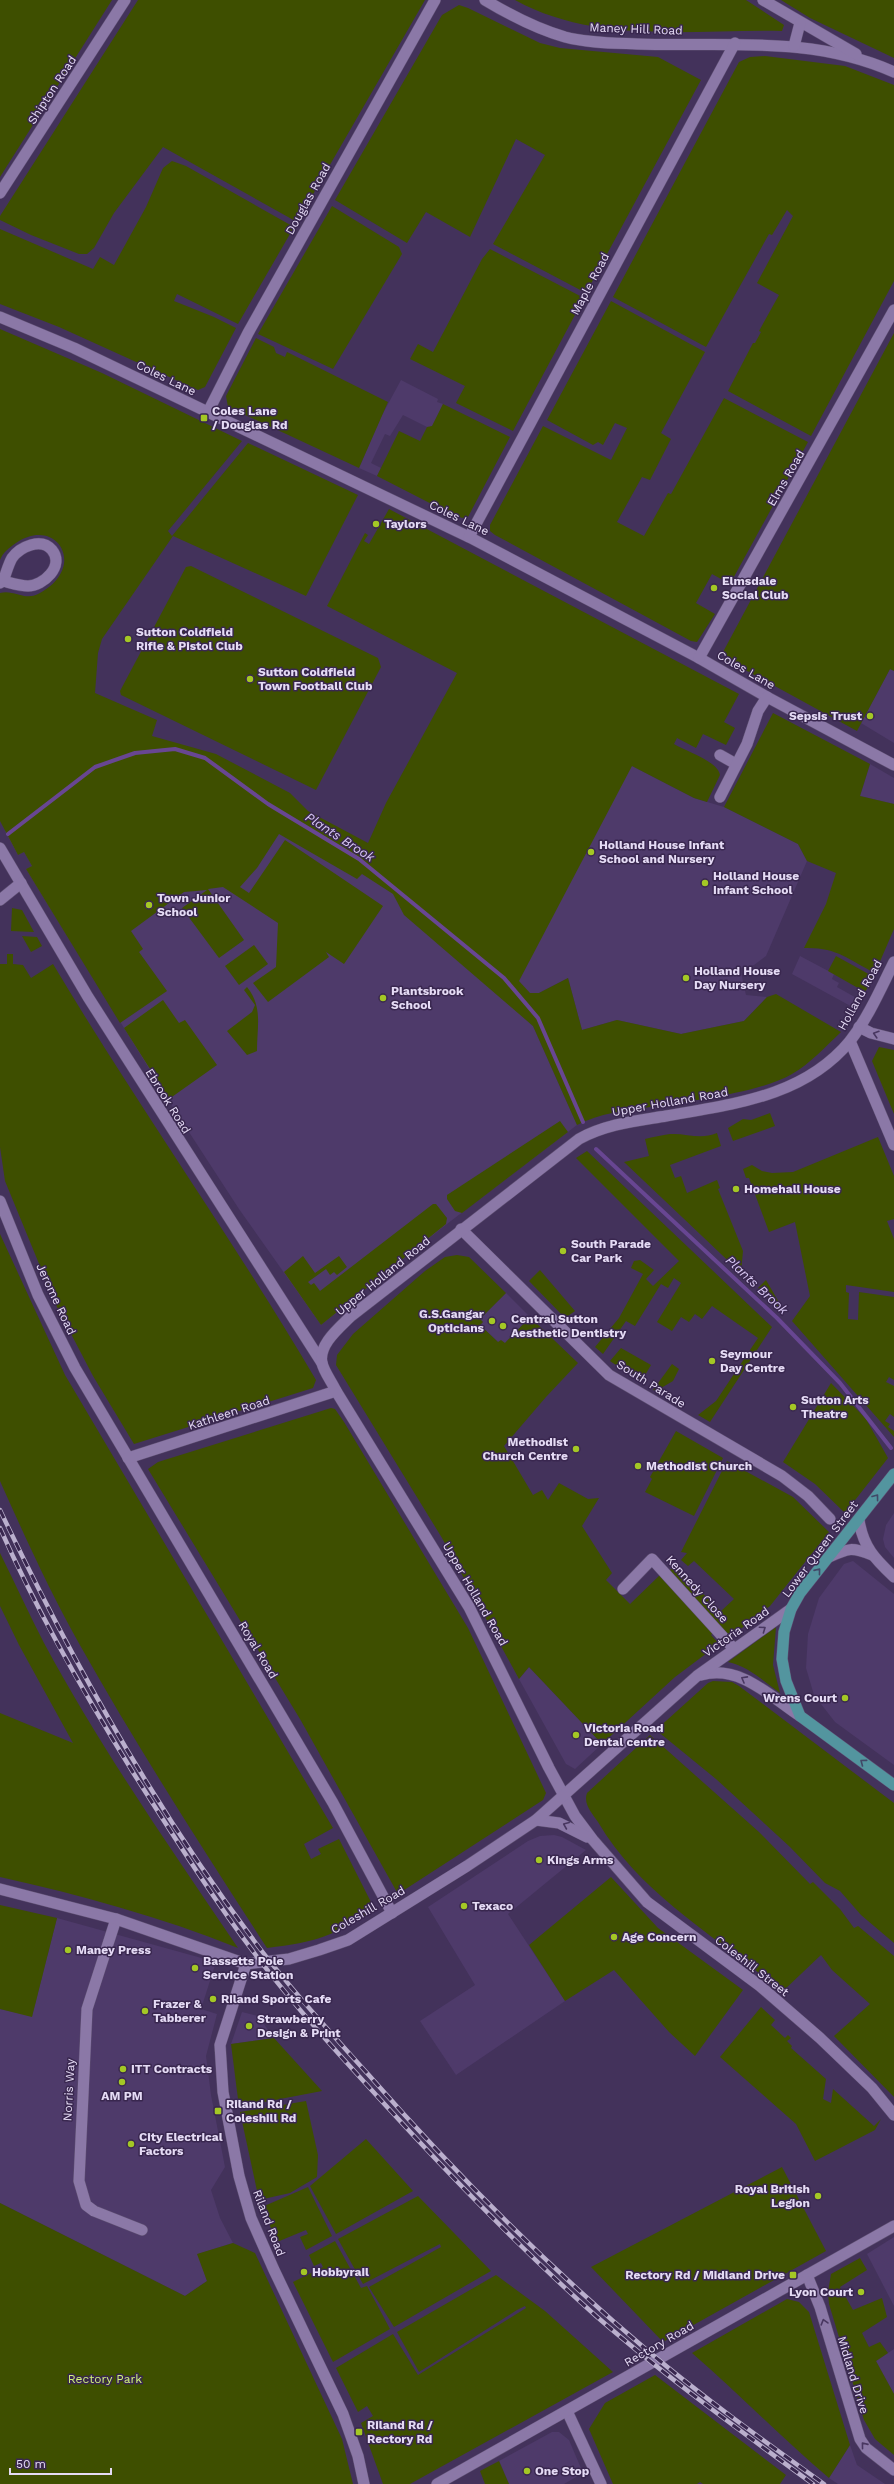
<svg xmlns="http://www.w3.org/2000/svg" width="894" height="2484" font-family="'Work Sans',sans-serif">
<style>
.built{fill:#4e3a6a}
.green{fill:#3e4f00}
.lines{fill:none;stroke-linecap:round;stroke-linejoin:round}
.stream{stroke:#684692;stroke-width:4}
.minor-casing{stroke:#5e4f72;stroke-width:12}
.tertiary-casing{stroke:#5e4f72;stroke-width:12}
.primary-casing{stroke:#5e4f72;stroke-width:12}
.minor{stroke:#8b78a7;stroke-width:11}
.tertiary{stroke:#8b78a7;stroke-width:11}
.primary{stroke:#53959f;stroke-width:11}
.rail-casing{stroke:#baafcd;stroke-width:4.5}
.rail{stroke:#39274f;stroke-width:3;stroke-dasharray:9;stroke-linecap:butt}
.oneway{stroke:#493761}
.oneway2{stroke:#414867}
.poi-dot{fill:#a4c825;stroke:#39274f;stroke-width:1.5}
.labels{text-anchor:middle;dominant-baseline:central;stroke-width:3;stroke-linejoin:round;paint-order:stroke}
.street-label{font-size:12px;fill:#e5dbf5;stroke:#39274f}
.poi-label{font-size:12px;font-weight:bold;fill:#e5dbf5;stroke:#39274f;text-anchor:start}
.park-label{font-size:12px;fill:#d2f47a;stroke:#39274f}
.water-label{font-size:13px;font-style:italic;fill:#d8c8f3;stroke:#39274f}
</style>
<rect width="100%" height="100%" fill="#43325b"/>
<g class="built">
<path d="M401,380L438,399L437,402L443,404L432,427H427L403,415L390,436L385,434L371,463L381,468L377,476L359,468L381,417Z"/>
<path d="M890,669L894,671V743L861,723Z"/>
<path d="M108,747L351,866L632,766L694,798L724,807L798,844L807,861L766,956L754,965L740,968L746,995L767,997L744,1021L681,1034L617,1020L582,1030L568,978L539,993H497L533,1026L577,1125L443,1227L321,1325L239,1209L174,1109L26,869L32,866L24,852L18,855L5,831Z"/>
<path d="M870,764L894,778V804L860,796Z"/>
<path d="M800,956L834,974L832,979L839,983L837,987L860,1000L856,1009L792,974Z"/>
<path d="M506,1293L530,1317L505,1343L498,1342L480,1325L483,1322L480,1319Z"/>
<path d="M894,1513V1558L885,1547L883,1539L886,1525Z"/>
<path d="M853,1561L894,1594V1765L835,1722L814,1695L806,1668L808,1634L819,1598L844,1564Z"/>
<path d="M529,1667L602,1744L575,1769L566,1764L519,1679Z"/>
<path d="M554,1835L562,1837L586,1850L508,1914L565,2001L456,2075L420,2021L475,1985L428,1907L528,1841L540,1836Z"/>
<path d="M57,1918L216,1962L201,2009L217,2014L206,2056L211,2095L225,2167L211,2190L220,2218L233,2243L198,2254L207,2281L185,2296L0,2203V2009L32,2016Z"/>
<path d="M242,2012L258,2016L274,2038L231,2044Z"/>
<path d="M894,2237V2306L867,2254Z"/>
<path d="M894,2349V2394L876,2361Z"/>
<path d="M552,2432H559L569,2440L583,2473L564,2484H509L499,2461Z"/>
<path d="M850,2445L857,2465L885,2484H838L829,2478Z"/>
</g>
<g class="green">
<path d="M0,0H112L0,177Z"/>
<path d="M138,0H425L297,222L163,147L114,213L94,248L87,254H79L31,235L0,220V216Z"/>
<path d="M515,0H746L784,25L782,31C692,29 597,45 515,0Z"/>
<path d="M781,0H894V58L810,18Z"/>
<path d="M459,5L468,8L540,43L560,48L658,57L701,80L586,293L493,244L545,155L516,139L470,237L426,212L407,243L335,200L442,15Z"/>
<path d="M765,56L845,66L894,85V281L811,436L728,391L753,343H755L761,332L759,331L779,295L757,283L793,216L787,210L772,235L769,234L706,347L613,297L739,62L750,57Z"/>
<path d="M172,161L186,166L294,227L238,324L177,294L174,301L214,317L236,328L205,387L198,390L59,327L0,304V229L93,269L100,257L114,265L146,207L163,168Z"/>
<path d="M332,206L399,247L402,254L333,369L258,334Z"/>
<path d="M490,249L584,298L513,431L456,403L465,386L410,359L418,344L433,352L482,259Z"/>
<path d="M611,301L705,352L661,433L671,439L650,480L642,477L617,522L644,536L668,493L671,494L724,398L808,442L730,584L712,574L696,603L715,614L697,642L691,641L495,535L490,531V525L543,426L611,460L627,428L615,423L603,445L598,442L593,445L547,420Z"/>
<path d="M0,329L102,373L242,441L168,531L172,536L248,443L358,495L306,596L173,536L102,639L98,653L95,693L157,720L152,736L216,754L290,793L308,811L368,843L386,803L457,673L327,606L365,533L368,535L364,541L369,544L389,509L739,694L724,722L735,728L726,745L703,734L696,748L677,738L674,744C685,751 718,761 720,775L707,802L694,798L632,766L519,981L530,993H539L568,978L582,1030L617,1020L681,1034L744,1021L767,997L776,994L841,1032C825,1047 811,1063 792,1074C759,1093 689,1101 650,1107C624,1111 600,1113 577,1125L533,1026L404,915L393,894L362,874L357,879L279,834L257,868L240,887L249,893L285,840L383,906L344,964L326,952L329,957L268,1002L253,983L276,967L278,923L223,887L208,889L244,940L219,958L182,908L207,890L184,892L131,931L143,949L139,952L167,991L120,1023L26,869L32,866L24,852L18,855L0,821V593C13,589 25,601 38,594C89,568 57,515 16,543C9,548 3,552 0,560Z"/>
<path d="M894,333V671L890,669L857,731L727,660L723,652Z"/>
<path d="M256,338L274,347L276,353L285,357L287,352L388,402L359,468L228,407L226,396Z"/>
<path d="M443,404L510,437L468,517L463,518L455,516L377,476L399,431L420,441L427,427L432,426Z"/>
<path d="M191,566L378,658L381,667L316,790L121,695L120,691L186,567Z"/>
<path d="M773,713L870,764L860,796L894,804V929L875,973C847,959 837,947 804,948L826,904L836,873L807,861L798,844L724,807Z"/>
<path d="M12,908L22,910L34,932L11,931Z"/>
<path d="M22,936L37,937L42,946L31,952Z"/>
<path d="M254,945L268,964L239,985L225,966Z"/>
<path d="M7,954H13V964L23,965L31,978L53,964C137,1105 233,1239 316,1380L313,1388L134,1444L93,1376L56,1305L5,1181L0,1147V964H7Z"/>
<path d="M836,956L874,977L865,992L828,971Z"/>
<path d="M247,987C263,1007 257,1026 257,1051L247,1055L227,1031L252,1012L255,1005L244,990Z"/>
<path d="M163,1000L179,1023L185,1020L217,1065L169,1099L124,1028Z"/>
<path d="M879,1047L894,1050V1114L872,1061Z"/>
<path d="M770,1113L775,1126L733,1141L728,1128L743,1119L751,1120Z"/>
<path d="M560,1121L568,1132L462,1213L455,1211L447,1199V1195Z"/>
<path d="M717,1133L721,1146L670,1165L675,1178L681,1176L687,1193L717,1180L720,1188L718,1189L743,1251L741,1273L624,1162L649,1156L645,1139C653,1137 662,1135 670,1134C687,1133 700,1140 717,1133Z"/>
<path d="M878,1137L894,1176V1219L887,1221L894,1239V1292L846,1285V1292L849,1293L848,1319L858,1320L859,1292L894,1297V1380L889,1377L886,1382L894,1386V1417L890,1414L885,1421L890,1424L888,1427L894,1431V1437L792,1321L810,1296L795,1222L769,1232L749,1178H746L743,1169L752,1165L762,1171L772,1173L793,1172Z"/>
<path d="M587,1151L772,1327L710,1422L698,1415L716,1401L758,1338L712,1306L702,1319L695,1314L689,1322L681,1317L672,1331L657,1322L681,1283L674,1278L668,1288L661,1284L635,1326L626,1321L603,1354L595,1347L619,1318L643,1274L631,1268L634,1261L640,1260L654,1270L646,1279L653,1286L679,1261L576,1158Z"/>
<path d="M433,1204H436L447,1218L446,1224L321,1325L284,1272L303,1256L315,1273L339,1256L347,1267L337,1275L334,1272L330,1275L326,1269L308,1282L311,1285L314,1283L320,1291Z"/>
<path d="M0,1234L65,1375L333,1828L304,1844L311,1859L321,1854L318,1849L339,1839L375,1910C333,1936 317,1942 267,1948C203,1849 139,1750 81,1647C51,1594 25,1537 0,1481Z"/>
<path d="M457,1255L469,1257L506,1293L480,1319L483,1322L480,1325L498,1342L501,1340L505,1343L530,1317L578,1363L546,1397L504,1446L533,1495L542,1490L548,1500L559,1483L588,1499L599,1498L582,1526L612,1573L606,1580L630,1604L661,1574L713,1633L711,1635L719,1644L675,1677L602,1744L529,1667L519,1679L442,1538L336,1365L337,1355L353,1334L425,1271L445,1257Z"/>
<path d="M540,1270L575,1311L565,1318L529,1281Z"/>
<path d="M766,1280L784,1311L783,1312L758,1288Z"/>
<path d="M621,1348L651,1365L641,1382L610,1361Z"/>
<path d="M672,1364L679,1369L673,1381L656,1391L653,1390Z"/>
<path d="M831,1383L866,1419L888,1458L845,1513L815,1484L783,1462Z"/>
<path d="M331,1408L335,1409L344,1422L468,1628L546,1793L543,1800L398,1894L300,1719L148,1469L158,1462Z"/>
<path d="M676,1431L723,1458L694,1516L645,1492L652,1479L650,1477Z"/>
<path d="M727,1461L793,1497L829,1532L770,1606L729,1638L669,1571L674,1566L721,1611L734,1599L694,1561L688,1566L681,1560L687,1553L681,1552Z"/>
<path d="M0,1553C15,1583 29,1614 44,1643C101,1749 171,1849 238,1948C161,1917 81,1895 0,1877V1713L73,1743L19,1645L0,1606Z"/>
<path d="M776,1627L773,1665L780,1693C763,1681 748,1666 728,1662Z"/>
<path d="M713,1681L732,1682L739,1686L894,1803V1943L861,1915L840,1891L825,1883L790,1847L716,1779L656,1730L708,1683Z"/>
<path d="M650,1735L759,1832L810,1884L813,1882L840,1909L854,1928L858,1926L894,1956V2097L834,2036L870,2004L832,1970L821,1955L782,1992C719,1937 642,1897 598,1822C592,1813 583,1804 587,1793Z"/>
<path d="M611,1877L658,1928L743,1990L695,2056L669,2032L614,1970L565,2001L529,1945Z"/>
<path d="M0,1905L57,1918L32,2017L0,2009Z"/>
<path d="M761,2007L775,2020L771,2025L785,2038L788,2035L791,2038L787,2041L792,2046L791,2048L826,2079L823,2099L831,2103L833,2089L874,2126L881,2119L875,2130L815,2161L796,2124L720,2057Z"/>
<path d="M274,2038L322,2091L239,2107L231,2044Z"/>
<path d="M306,2101L318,2155L317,2177L290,2193L259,2200L240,2112Z"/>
<path d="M366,2139L413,2191L336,2234L310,2186Z"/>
<path d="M782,2167L826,2251L663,2342L591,2267Z"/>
<path d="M308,2187L332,2236L306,2250L300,2237L308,2234L306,2230L277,2242L262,2207Z"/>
<path d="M418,2196L491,2271L394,2327L369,2287L441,2247L440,2244L363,2284L338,2239Z"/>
<path d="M0,2203L185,2296L207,2281L197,2254L233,2243L255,2253L342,2439L353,2484H0Z"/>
<path d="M335,2241L361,2288L367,2286L390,2329L333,2362L293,2282L323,2267L321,2263L314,2266L309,2255Z"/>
<path d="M860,2258L867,2270L840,2287L853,2310L882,2298L887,2317L862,2333L869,2347L880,2342L888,2353L876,2361L894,2394V2455L875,2439L864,2420L829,2304L828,2292L831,2274Z"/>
<path d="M496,2275L545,2311L613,2372L410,2484H383L361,2423L373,2416L367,2406L358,2412L336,2368L393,2334L418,2375L526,2308L525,2306L517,2310L419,2372L397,2332Z"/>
<path d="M787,2299L799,2302L809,2312L850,2445L829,2478C782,2438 739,2394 692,2353Z"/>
<path d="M655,2375L786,2475L780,2484H703L700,2482L697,2484H613L589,2429L605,2403Z"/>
<path d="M499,2461L509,2484H485L480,2471Z"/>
</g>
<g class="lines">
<g class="stream">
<path d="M8,834L95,767L135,753L175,749L205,758L268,804L359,859L504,978L538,1018L583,1122"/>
<path d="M596,1149L777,1318L840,1383L891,1448"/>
</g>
<g class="minor-casing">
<g id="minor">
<path d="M485,0C510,15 537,29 565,37C588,43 614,43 637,44C725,47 812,35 894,72"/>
<path d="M763,0L856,54"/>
<path d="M794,46L800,23"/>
<path d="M0,193L125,0"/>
<path d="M0,317L74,348L469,537L699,658L767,697L894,765"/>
<path d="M208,412L248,333L435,0"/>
<path d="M469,537L735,43"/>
<path d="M0,583L3,581C6,574 8,565 12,558C20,547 41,537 52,550C65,566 43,586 28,586C20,586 11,583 3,581"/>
<path d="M699,658L894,310"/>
<path d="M720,755L736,764"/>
<path d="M720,797L747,744L758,711L767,697"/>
<path d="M0,848L88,997L322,1363"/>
<path d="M0,900L21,883"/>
<path d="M859,1027L871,1033L894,1039"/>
<path d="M850,1041L894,1145"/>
<path d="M0,1201L38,1295L75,1368L333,1803L392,1913"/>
<path d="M461,1229L609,1375L782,1476L808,1496L830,1519"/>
<path d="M128,1458L336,1391"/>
<path d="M859,1520C863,1547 875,1559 894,1577"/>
<path d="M829,1557C849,1548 852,1547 872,1555"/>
<path d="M623,1589L652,1559L734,1649"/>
<path d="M116,1919L87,2009L79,2181L86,2205L94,2211L142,2230"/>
<path d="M246,1964L220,2045L223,2092L239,2176L251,2218L274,2270L343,2414L358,2456L364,2484"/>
<path d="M807,2275L820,2307L860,2439L866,2448L894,2470"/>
<path d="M567,2411L601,2484"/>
</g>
</g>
<g class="tertiary-casing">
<g id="tertiary">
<path d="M894,962C881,988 868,1018 850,1041C804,1097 733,1104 666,1116C636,1121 606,1124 579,1139L350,1317C339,1328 318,1345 322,1363C324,1372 332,1382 336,1391L469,1607L549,1768L575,1816L593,1840L647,1902L760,1986L820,2038L872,2088L894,2115"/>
<path d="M701,1675C739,1664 770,1696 800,1716"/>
<path d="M536,1820L559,1823L587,1837"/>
<path d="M0,1889L116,1919L246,1964L289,1959L319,1950L348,1940L467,1866L536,1820L697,1676L791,1609"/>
<path d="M437,2484L894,2226"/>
</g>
</g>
<g class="primary-casing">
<path id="primary" d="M894,1474L800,1593L791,1609L784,1632L782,1659L786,1681L800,1716L894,1785"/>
</g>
<use href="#minor" class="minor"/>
<use href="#tertiary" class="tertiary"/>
<use href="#primary" class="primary"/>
<g class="rail-casing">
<g id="rail">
<path d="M0,1510C73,1664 158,1814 261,1950C294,1993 331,2033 367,2073C454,2172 547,2266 648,2351C704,2398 764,2441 824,2484"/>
<path d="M0,1528C38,1614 85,1695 134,1774C173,1835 212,1897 255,1954C296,2008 343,2059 389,2109C455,2181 523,2251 596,2316C665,2376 739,2430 813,2484"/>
</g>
</g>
<use href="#rail" class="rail"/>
</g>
<defs><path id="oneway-chevron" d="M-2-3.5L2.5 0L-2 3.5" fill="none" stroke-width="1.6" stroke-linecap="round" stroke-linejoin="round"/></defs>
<g class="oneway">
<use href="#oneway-chevron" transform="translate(876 1034) rotate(-163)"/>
<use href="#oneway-chevron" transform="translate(763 1629) rotate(-35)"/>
<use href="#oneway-chevron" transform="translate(744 1679) rotate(-151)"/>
<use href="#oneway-chevron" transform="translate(566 1825) rotate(-157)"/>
<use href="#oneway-chevron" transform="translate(824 2322) rotate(-106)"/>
<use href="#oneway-chevron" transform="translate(864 2445) rotate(-129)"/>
</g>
<g class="oneway2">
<use href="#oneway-chevron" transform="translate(876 1497) rotate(-53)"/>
<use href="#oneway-chevron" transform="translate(818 1571) rotate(-51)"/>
<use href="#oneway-chevron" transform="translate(863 1762) rotate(-143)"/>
</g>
<g class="poi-dot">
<rect x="200" y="414" width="8" height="8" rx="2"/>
<circle cx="376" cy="524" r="4"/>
<circle cx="714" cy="588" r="4"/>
<circle cx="128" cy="639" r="4"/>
<circle cx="250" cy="679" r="4"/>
<circle cx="870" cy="716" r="4"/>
<circle cx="591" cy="852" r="4"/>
<circle cx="705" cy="883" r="4"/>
<circle cx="149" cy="905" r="4"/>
<circle cx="686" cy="978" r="4"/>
<circle cx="383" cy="998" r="4"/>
<circle cx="736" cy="1189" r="4"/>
<circle cx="563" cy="1251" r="4"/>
<circle cx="492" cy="1321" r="4"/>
<circle cx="503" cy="1326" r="4"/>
<circle cx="712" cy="1361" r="4"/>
<circle cx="793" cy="1407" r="4"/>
<circle cx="576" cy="1449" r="4"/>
<circle cx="638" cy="1466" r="4"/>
<circle cx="845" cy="1698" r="4"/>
<circle cx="576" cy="1735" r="4"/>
<circle cx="539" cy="1860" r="4"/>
<circle cx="464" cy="1906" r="4"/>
<circle cx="614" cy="1937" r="4"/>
<circle cx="68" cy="1950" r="4"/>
<circle cx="195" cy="1968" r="4"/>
<circle cx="213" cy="1999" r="4"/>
<circle cx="145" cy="2011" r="4"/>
<circle cx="249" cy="2026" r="4"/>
<circle cx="123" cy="2069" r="4"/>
<circle cx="122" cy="2082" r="4"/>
<rect x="214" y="2107" width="8" height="8" rx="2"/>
<circle cx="131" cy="2144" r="4"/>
<circle cx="818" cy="2196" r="4"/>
<circle cx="304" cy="2272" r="4"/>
<rect x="789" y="2271" width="8" height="8" rx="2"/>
<circle cx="861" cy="2292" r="4"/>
<rect x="355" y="2428" width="8" height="8" rx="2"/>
<circle cx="527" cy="2471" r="4"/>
</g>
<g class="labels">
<g class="street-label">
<text transform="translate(636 29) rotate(2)">Maney Hill Road</text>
<text transform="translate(52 90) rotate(-57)">Shipton Road</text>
<text transform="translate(308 199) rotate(-61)">Douglas Road</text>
<text transform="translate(590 284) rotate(-62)">Maple Road</text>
<text transform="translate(166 378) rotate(26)">Coles Lane</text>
<text transform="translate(786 478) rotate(-60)">Elms Road</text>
<text transform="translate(459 518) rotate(26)">Coles Lane</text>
<text transform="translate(746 670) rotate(30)">Coles Lane</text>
<text transform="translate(860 995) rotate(-61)">Holland Road</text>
<text transform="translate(168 1101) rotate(58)">Ebrook Road</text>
<text transform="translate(670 1102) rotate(-10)">Upper Holland Road</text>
<text transform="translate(383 1276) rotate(-39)">Upper Holland Road</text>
<text transform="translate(56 1299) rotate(65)">Jerome Road</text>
<text transform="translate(651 1384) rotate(32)">South Parade</text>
<text transform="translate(229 1413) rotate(-18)">Kathleen Road</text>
<text transform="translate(820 1549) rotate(-53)">Lower Queen Street</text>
<text transform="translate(697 1589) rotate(48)">Kennedy Close</text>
<text transform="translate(475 1594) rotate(60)">Upper Holland Road</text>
<text transform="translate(736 1632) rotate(-35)">Victoria Road</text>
<text transform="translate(258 1650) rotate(59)">Royal Road</text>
<text transform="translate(368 1910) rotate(-30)">Coleshill Road</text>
<text transform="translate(752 1966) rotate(38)">Coleshill Street</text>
<text transform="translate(69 2090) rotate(-87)">Norris Way</text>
<text transform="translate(269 2223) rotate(69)">Riland Road</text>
<text transform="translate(659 2344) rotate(-30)">Rectory Road</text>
<text transform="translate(853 2375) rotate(73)">Midland Drive</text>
</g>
<g class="poi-label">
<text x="212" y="411">Coles Lane<tspan x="212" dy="14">/ Douglas Rd</tspan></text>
<text x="384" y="524">Taylors</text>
<text x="722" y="581">Elmsdale<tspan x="722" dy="14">Social Club</tspan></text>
<text x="136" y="632">Sutton Coldfield<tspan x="136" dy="14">Rifle &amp; Pistol Club</tspan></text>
<text x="258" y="672">Sutton Coldfield<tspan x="258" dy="14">Town Football Club</tspan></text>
<text x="862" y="716" text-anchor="end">Sepsis Trust</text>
<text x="599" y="845">Holland House Infant<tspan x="599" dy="14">School and Nursery</tspan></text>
<text x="713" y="876">Holland House<tspan x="713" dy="14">Infant School</tspan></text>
<text x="157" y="898">Town Junior<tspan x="157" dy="14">School</tspan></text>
<text x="694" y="971">Holland House<tspan x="694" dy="14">Day Nursery</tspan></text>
<text x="391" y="991">Plantsbrook<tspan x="391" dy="14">School</tspan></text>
<text x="744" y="1189">Homehall House</text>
<text x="571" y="1244">South Parade<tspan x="571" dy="14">Car Park</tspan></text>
<text x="484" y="1314" text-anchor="end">G.S.Gangar<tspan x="484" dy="14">Opticians</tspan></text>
<text x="511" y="1319">Central Sutton<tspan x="511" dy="14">Aesthetic Dentistry</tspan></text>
<text x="720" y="1354">Seymour<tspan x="720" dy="14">Day Centre</tspan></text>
<text x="801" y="1400">Sutton Arts<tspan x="801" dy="14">Theatre</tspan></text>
<text x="568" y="1442" text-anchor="end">Methodist<tspan x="568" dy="14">Church Centre</tspan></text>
<text x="646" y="1466">Methodist Church</text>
<text x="837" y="1698" text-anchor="end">Wrens Court</text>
<text x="584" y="1728">Victoria Road<tspan x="584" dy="14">Dental centre</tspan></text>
<text x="547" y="1860">Kings Arms</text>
<text x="472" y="1906">Texaco</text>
<text x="622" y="1937">Age Concern</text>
<text x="76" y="1950">Maney Press</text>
<text x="203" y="1961">Bassetts Pole<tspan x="203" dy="14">Service Station</tspan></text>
<text x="221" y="1999">Riland Sports Cafe</text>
<text x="153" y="2004">Frazer &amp;<tspan x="153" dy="14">Tabberer</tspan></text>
<text x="257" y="2019">Strawberry<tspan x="257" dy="14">Design &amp; Print</tspan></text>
<text x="131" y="2069">ITT Contracts</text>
<text x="122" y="2096" text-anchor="middle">AM PM</text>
<text x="226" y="2104">Riland Rd /<tspan x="226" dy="14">Coleshill Rd</tspan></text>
<text x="139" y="2137">City Electrical<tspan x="139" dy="14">Factors</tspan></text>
<text x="810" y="2189" text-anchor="end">Royal British<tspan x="810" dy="14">Legion</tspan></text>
<text x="312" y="2272">Hobbyrail</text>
<text x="785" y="2275" text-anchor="end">Rectory Rd / Midland Drive</text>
<text x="853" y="2292" text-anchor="end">Lyon Court</text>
<text x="367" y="2425">Riland Rd /<tspan x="367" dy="14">Rectory Rd</tspan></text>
<text x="535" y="2471">One Stop</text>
</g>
<g class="park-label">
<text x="105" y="2379">Rectory Park</text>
</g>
<g class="water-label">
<text transform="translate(340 837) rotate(33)">Plants Brook</text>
<text transform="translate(757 1285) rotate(43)">Plants Brook</text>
</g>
</g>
<path d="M10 2468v6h101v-6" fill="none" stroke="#e5dbf5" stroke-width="2"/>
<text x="16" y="2468" font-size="12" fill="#e5dbf5" stroke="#39274f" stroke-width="3" paint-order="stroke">50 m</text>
</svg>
